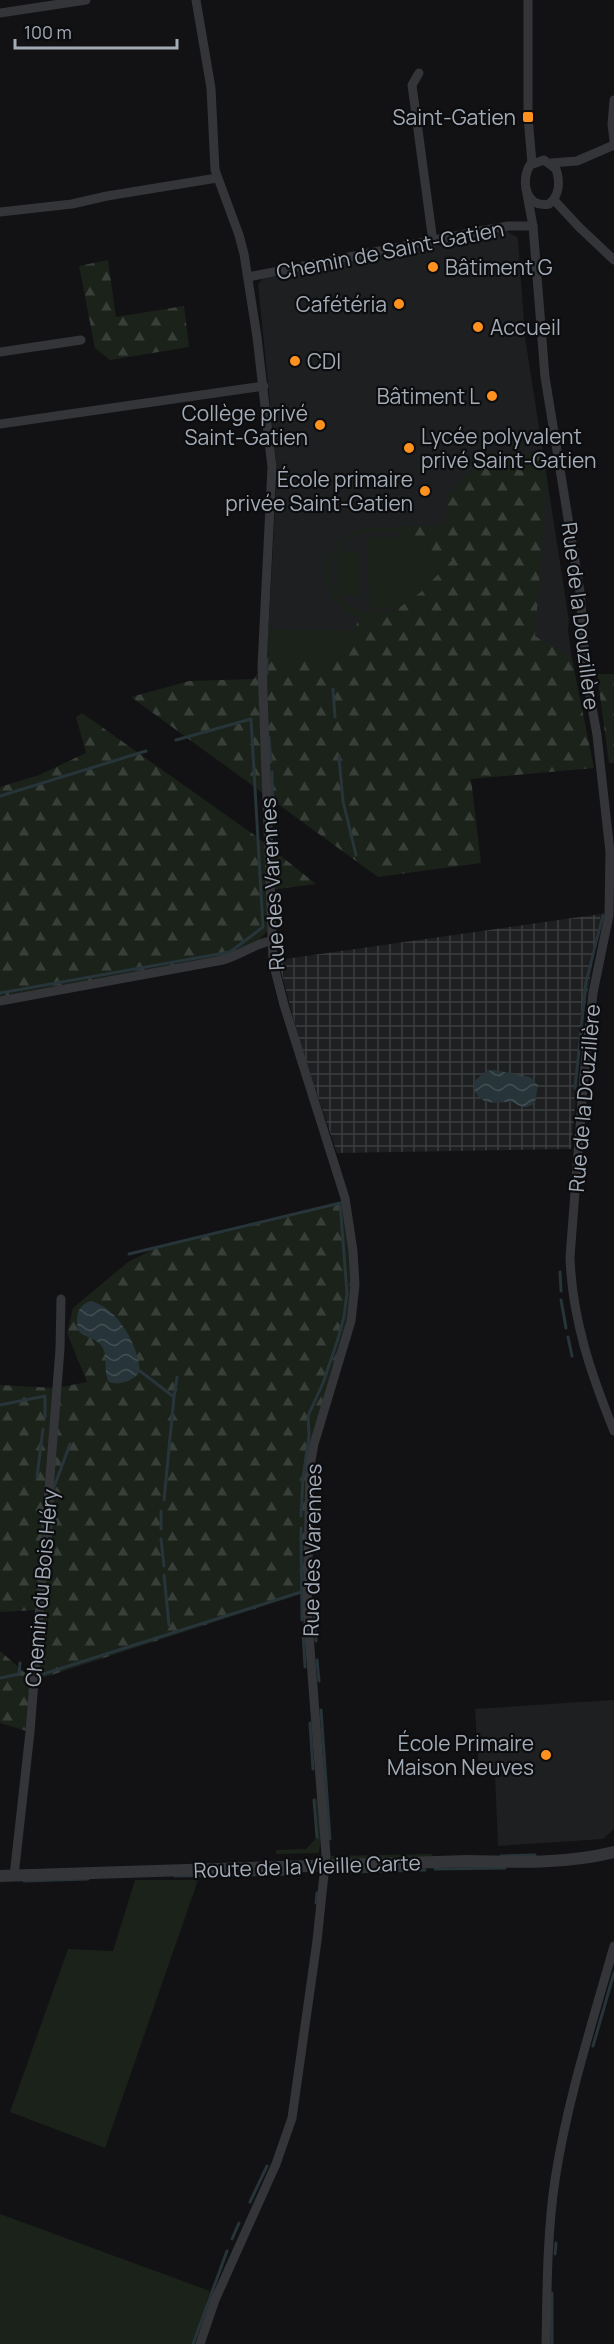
<svg xmlns="http://www.w3.org/2000/svg" width="614" height="2344" font-family="Manrope,sans-serif">
<style>
.built{fill:#1e1f21}
.industrial{fill:url(#industrial-grid)}
.green{fill:#1a221a;fill-rule:evenodd}
.forest{fill:url(#forest-firs)}
.water{fill:url(#water-waves)}
.lines{fill:none;stroke-linecap:round;stroke-linejoin:round}
.stream{stroke:#273439;stroke-width:3}
.minor{stroke:#333539;stroke-width:9}
.tertiary{stroke:#333539;stroke-width:12}
.poi-dot{fill:#ff921f;stroke:#0d0d0f;stroke-width:2}
.labels{text-anchor:middle;dominant-baseline:central;stroke-width:4.5;stroke-linejoin:round;paint-order:stroke}
.poi-label{font-size:21px;fill:#a2abb6;stroke:#0d0d0f;text-anchor:end}
.street-label{font-size:21px;fill:#a2abb6;stroke:#0d0d0f}
</style>
<defs>
<pattern id="industrial-grid" width="8" height="8" patternUnits="userSpaceOnUse" patternTransform="scale(1.5)"><rect width="8" height="8" fill="#1e1f21"/><path d="M0 4h8M4 0v8" fill="none" stroke="#3c3d3f"/></pattern>
<pattern id="forest-firs" width="22" height="20" patternUnits="userSpaceOnUse" patternTransform="scale(1.5)"><rect width="22" height="20" fill="#1a221a"/><path d="M5 1l3.5 6h-7zM16 11l3.5 6h-7z" fill="#383f39"/></pattern>
<pattern id="water-waves" width="16" height="10" patternUnits="userSpaceOnUse" patternTransform="scale(1.5)"><rect width="16" height="10" fill="#273439"/><path d="M0 5q4-4 8 0t8 0" fill="none" stroke="#434f53"/></pattern>
</defs>
<rect width="100%" height="100%" fill="#121214"/>
<g class="built">
<path d="M505,230L518,238L525,337L569,621L568,630L572,659L267,658L277,471L258,284L263,279Z"/>
<path d="M614,1700V1829L603,1839L498,1846L495,1774H479L475,1709Z"/>
</g>
<path class="industrial" d="M601,914L584,1014L571,1149L337,1153L300,1043L278,960Z"/>
<g class="green">
<path d="M444,525C461,525 479,523 496,526C527,532 534,566 530,593C518,607 504,615 486,618L373,621C320,614 307,554 356,531C366,526 378,529 388,528C407,528 426,526 444,525ZM486,530C532,539 540,585 500,609L362,612C329,601 316,560 349,539C363,530 385,533 401,532V537H368L369,609L400,607L421,592L452,560L436,550H410L402,532Z"/>
<path d="M358,552L360,595H338V553Z"/>
<path d="M268,629L353,631L341,658H267Z"/>
<path d="M319,1798L321,1833L319,1853L276,1854V1850L306,1849L317,1837L314,1799Z"/>
<path d="M429,1854H432V1858L333,1861L329,1856Z"/>
<path d="M135,1880H198L105,2148L10,2112L68,1949L113,1951Z"/>
<path d="M0,2214L210,2291L194,2344H0Z"/>
</g>
<g class="forest">
<path d="M108,260L116,317L184,306L189,347L110,360L95,348L79,266Z"/>
<path d="M488,453H543L547,479L535,636L572,659L594,768L471,779L481,863L378,877L131,697L189,681L254,679L267,658H341L359,619L373,621L400,607L421,592L452,560L436,551L410,550L400,527L444,525L448,495Z"/>
<path d="M597,674H614V763H609Z"/>
<path d="M82,713L257,837L316,884L270,890L271,927L255,944L239,955L0,999V787L39,775L86,753L76,717Z"/>
<path d="M340,1203L353,1251V1305L314,1444L307,1592L33,1681L30,1732L0,1723V1651L33,1680L38,1610L0,1612V1385L56,1388L87,1382L67,1333L73,1308L128,1262L160,1246Z"/>
</g>
<g class="water">
<path d="M494,1070L530,1077L538,1085L535,1103C523,1110 522,1107 512,1102C494,1103 473,1106 474,1081L486,1071Z"/>
<path d="M91,1301C118,1308 138,1345 140,1371C134,1381 119,1386 109,1382C102,1370 110,1356 100,1344C94,1338 85,1337 79,1332C75,1318 76,1306 91,1301Z"/>
</g>
<g class="lines">
<g class="stream">
<path d="M267,659V674"/>
<path d="M333,689L335,717"/>
<path d="M269,737L271,762"/>
<path d="M339,757L343,801L356,855"/>
<path d="M272,772L273,817"/>
<path d="M0,796L146,751"/>
<path d="M0,993L230,952L263,927L251,719L176,740"/>
<path d="M575,1088L586,982L603,915"/>
<path d="M129,1254L340,1203L347,1293L344,1317L337,1342L323,1383L308,1416L309,1436L303,1478L301,1516"/>
<path d="M560,1272L561,1291"/>
<path d="M561,1300L566,1328"/>
<path d="M568,1337L572,1356"/>
<path d="M140,1371L174,1397L164,1500"/>
<path d="M174,1397L177,1377"/>
<path d="M0,1405L45,1396V1417"/>
<path d="M37,1477L43,1429"/>
<path d="M301,1528L302,1620"/>
<path d="M161,1529V1511"/>
<path d="M161,1539L164,1566"/>
<path d="M50,1546L53,1490L70,1444"/>
<path d="M164,1575L169,1625"/>
<path d="M314,1614L316,1641"/>
<path d="M303,1633L305,1667"/>
<path d="M317,1660L319,1681"/>
<path d="M37,1676L301,1592"/>
<path d="M0,1678L19,1674L20,1663"/>
<path d="M321,1710L330,1839"/>
<path d="M310,1723L313,1769"/>
<path d="M314,1800L317,1837"/>
<path d="M501,1856L535,1855"/>
<path d="M435,1869L505,1868"/>
<path d="M347,1872L425,1870"/>
<path d="M175,1876L298,1874"/>
<path d="M24,1881L88,1879"/>
<path d="M316,1903L317,1893"/>
<path d="M593,2046L614,1973"/>
<path d="M250,2202L267,2166"/>
<path d="M232,2239L239,2223"/>
<path d="M555,2254L556,2243"/>
<path d="M193,2344L227,2251"/>
<path d="M552,2344V2293"/>
</g>
<g class="minor">
<path d="M196,0L211,88L215,170L239,235L244,254L257,337L272,467L262,666L273,962L284,1005L345,1198L353,1251L355,1285L351,1321L314,1444L310,1466L307,1609L326,1855L317,1941L292,2118L276,2164L215,2300L200,2344"/>
<path d="M528,0V117L532,163"/>
<path d="M0,13L86,0"/>
<path d="M419,73L412,85L433,242"/>
<path d="M614,100L612,124L614,141"/>
<path d="M544,160L556,169C560,181 560,195 549,204C526,209 520,181 530,165Z"/>
<path d="M551,163L577,161L614,145"/>
<path d="M526,189L533,226L545,377L580,592L587,679L597,735L610,852L609,915L593,993L584,1075L570,1257C572,1319 591,1374 614,1431"/>
<path d="M554,200L579,227L614,260"/>
<path d="M0,212L72,204L107,196L217,178"/>
<path d="M248,277L480,231L508,226H533"/>
<path d="M0,352L81,340"/>
<path d="M0,424L264,386"/>
<path d="M0,1001L223,960C240,955 254,944 271,941"/>
<path d="M14,1876L30,1732L60,1349L61,1299"/>
<path d="M546,2344C547,2290 547,2234 555,2180C567,2101 592,2024 614,1946"/>
</g>
<path class="tertiary" d="M0,1876L468,1861C517,1862 566,1864 614,1852"/>
</g>
<g class="poi-dot">
<rect x="522" y="111" width="12" height="12" rx="3"/>
<circle cx="433" cy="267" r="6"/>
<circle cx="399" cy="304" r="6"/>
<circle cx="478" cy="327" r="6"/>
<circle cx="295" cy="361" r="6"/>
<circle cx="492" cy="396" r="6"/>
<circle cx="320" cy="425" r="6"/>
<circle cx="409" cy="448" r="6"/>
<circle cx="425" cy="491" r="6"/>
<circle cx="546" cy="1755" r="6"/>
</g>
<g class="labels">
<g class="poi-label">
<text x="516" y="117">Saint-Gatien</text>
<text x="445" y="267" text-anchor="start">Bâtiment G</text>
<text x="387" y="304">Cafétéria</text>
<text x="490" y="327" text-anchor="start">Accueil</text>
<text x="307" y="361" text-anchor="start">CDI</text>
<text x="480" y="396">Bâtiment L</text>
<text x="308" y="413">Collège privé<tspan x="308" dy="24">Saint-Gatien</tspan></text>
<text x="421" y="436" text-anchor="start">Lycée polyvalent<tspan x="421" dy="24">privé Saint-Gatien</tspan></text>
<text x="413" y="479">École primaire<tspan x="413" dy="24">privée Saint-Gatien</tspan></text>
<text x="534" y="1743">École Primaire<tspan x="534" dy="24">Maison Neuves</tspan></text>
</g>
<g class="street-label">
<text transform="translate(390 250) rotate(-11)">Chemin de Saint-Gatien</text>
<text transform="translate(581 616) rotate(83)">Rue de la Douzillère</text>
<text transform="translate(272 884) rotate(-93)">Rue des Varennes</text>
<text transform="translate(584 1098) rotate(-85)">Rue de la Douzillère</text>
<text transform="translate(312 1550) rotate(-89)">Rue des Varennes</text>
<text transform="translate(41 1588) rotate(-85)">Chemin du Bois Héry</text>
<text transform="translate(307 1866) rotate(-2)">Route de la Vieille Carte</text>
</g>
</g>
<path d="M15 39v9h162v-9" fill="none" stroke="#a2abb6" stroke-width="3"/>
<text x="24" y="39" font-size="18" fill="#a2abb6" stroke="#0d0d0f" stroke-width="4.5" paint-order="stroke">100 m</text>
</svg>
